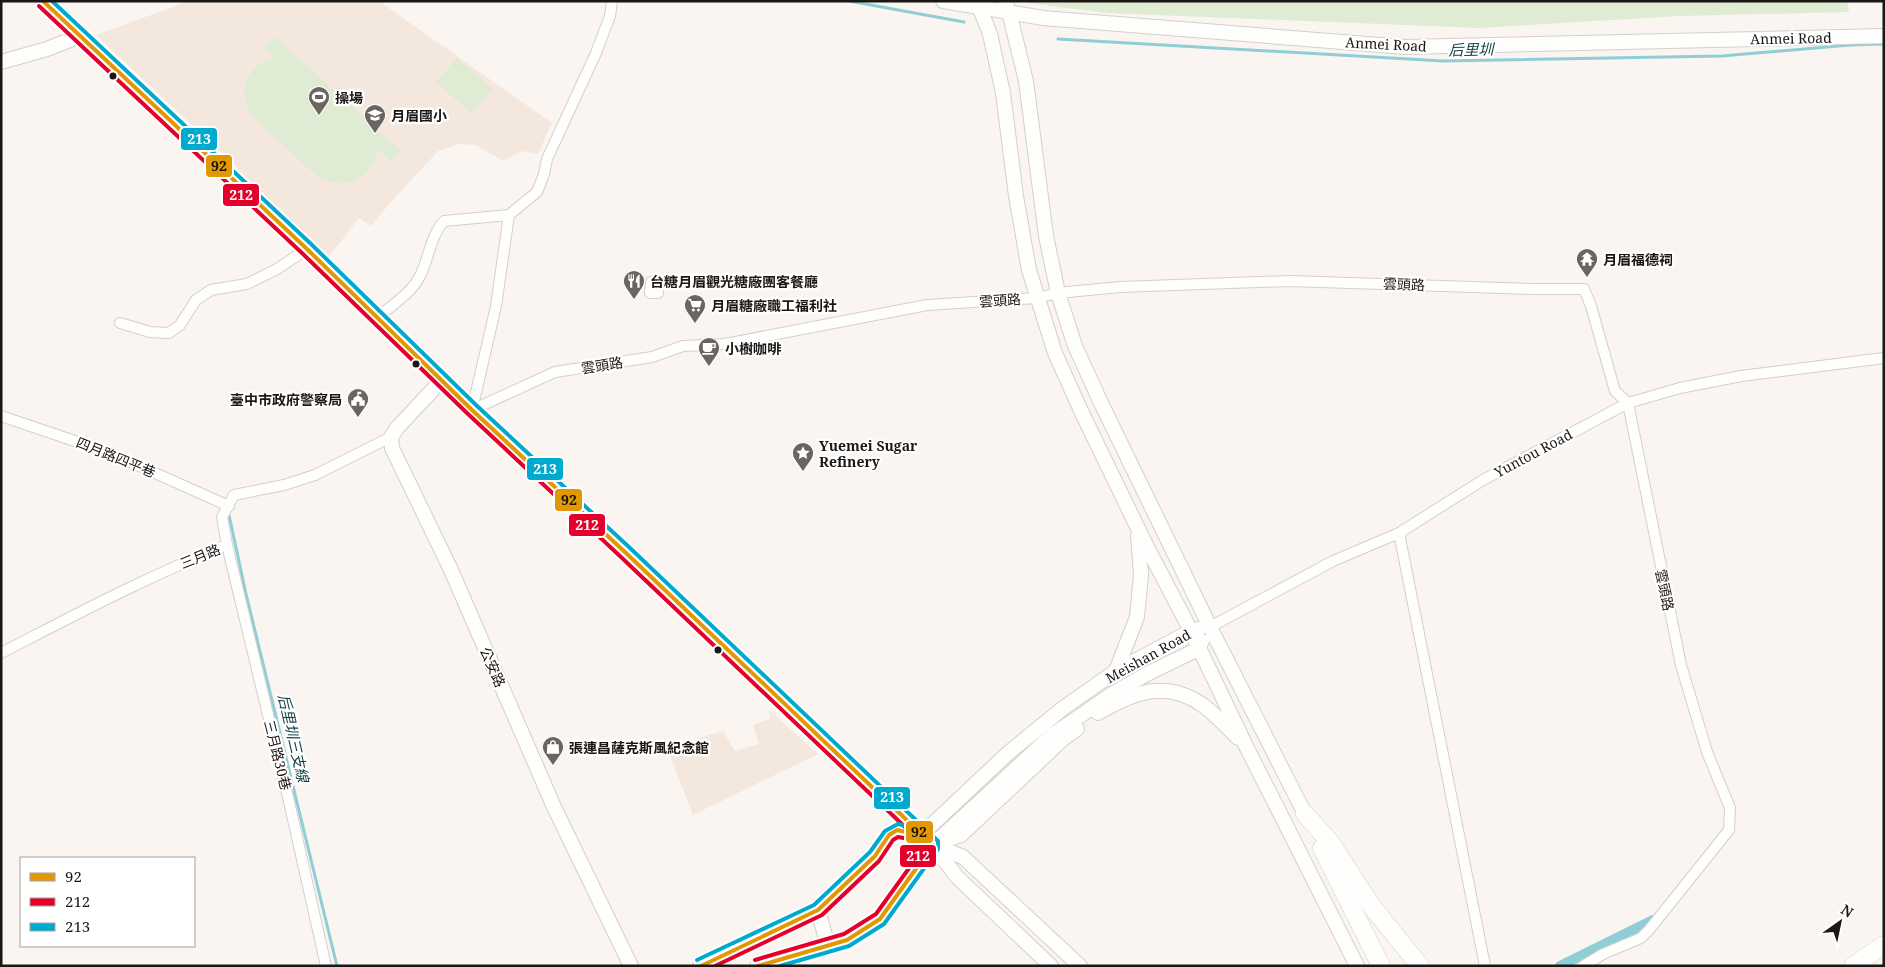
<svg xmlns="http://www.w3.org/2000/svg" width="1885" height="967" font-family="'Noto Serif','Noto Sans TC',serif">
<style>
.built{fill:#f4e8de}
.green{fill:#dfebd3}
.lines{fill:none;stroke-linecap:round;stroke-linejoin:round}
.stream{stroke:#90ced7;stroke-width:3}
.canal{stroke:#90ced7;stroke-width:10}
.street-casing{stroke:#d4cfcb;stroke-width:12}
.secondary-casing{stroke:#d4cfcb;stroke-width:16}
.highway-casing{stroke:#d4cfcb;stroke-width:19}
.street{stroke:#fefefd;stroke-width:10}
.secondary{stroke:#fefefd;stroke-width:14}
.highway{stroke:#fefefd;stroke-width:18}
.bus-1-casing{stroke:#fff;stroke-width:8}
.bus-2-casing{stroke:#fff;stroke-width:8}
.bus-3-casing{stroke:#fff;stroke-width:8}
.bus-1{stroke:#e19802;stroke-width:4}
.bus-2{stroke:#e4002b;stroke-width:4}
.bus-3{stroke:#00a9ce;stroke-width:4}
.bus-dot{fill:#1b1714;stroke:#fff;stroke-width:2}
.labels{text-anchor:middle;dominant-baseline:central;stroke-width:4.5;stroke-linejoin:round;paint-order:stroke}
.street-label{font-size:14px;fill:#1b1714;stroke:#fff}
.poi-label{font-size:14px;font-weight:bold;fill:#1b1714;stroke:#fff;text-anchor:start}
.water-label{font-size:15px;font-style:italic;fill:#133e44;stroke:#fff}
.line-badge{stroke:#fff;stroke-width:2}
.badge-label{font-size:14px;text-anchor:middle;font-weight:bold;fill:#fff}
.pale-badge-label{font-size:14px;text-anchor:middle;font-weight:bold;fill:#111}
</style>
<rect width="100%" height="100%" fill="#faf5f0"/>
<g class="built">
<path d="M189,1H379L552,123L538,154L522,151L503,161L476,145L459,144L438,151L391,202L371,226L359,218L327,259L223,154L96,35Z"/>
<path d="M769,710L818,754L693,815L669,753L699,738L723,731L735,751L759,744L753,725L770,719Z"/>
</g>
<g class="green">
<path d="M1027,1H1847L1849,12L1679,16L1479,28L1107,13L1028,3Z"/>
<path d="M275,37L401,151L391,161L378,149C371,177 347,193 320,177C307,169 296,157 285,146C265,129 234,108 248,78C253,67 263,60 274,57L265,48Z"/>
<path d="M457,58L492,89L471,113L436,82Z"/>
</g>
<g class="lines">
<g class="stream">
<path d="M849,1L964,22"/>
<path d="M1058,39L1443,61L1722,56L1850,45L1884,44"/>
<path d="M229,515L246,594L337,966"/>
</g>
<path class="canal" d="M1560,966L1653,920"/>
<g class="street-casing">
<g id="street">
<path d="M651,282L650,293H658"/>
<path d="M377,318C392,305 413,292 421,274C429,257 431,235 444,221L509,215L537,192L544,174L547,159L596,53L610,16L612,1"/>
<path d="M120,323L150,332L169,333L180,325L196,300L211,290L247,284L277,269L307,249"/>
<path d="M472,410L555,372L652,357L683,346L725,344L927,305L1037,298L1058,293L1120,287L1289,281L1534,289H1584L1591,306L1615,391L1628,403L1681,665L1707,752L1730,808L1729,830L1649,930L1641,938L1603,954L1583,966"/>
<path d="M472,410L496,306L509,215"/>
<path d="M1,416L110,453L229,506"/>
<path d="M1399,533L1485,966"/>
<path d="M1210,627L1333,561L1399,533L1483,480L1628,403L1680,388L1741,376L1884,358"/>
<path d="M1,653C77,614 148,576 227,545"/>
<path d="M326,966L290,806L227,545L222,517L234,495L284,485L315,475L391,437"/>
</g>
</g>
<g class="secondary-casing">
<g id="secondary">
<path d="M43,1L307,249L472,410L626,553L933,845L957,877L1051,966"/>
<path d="M943,1L1043,18L1405,47L1884,36"/>
<path d="M977,1L990,34L1003,93L1016,196L1029,270L1055,353L1082,413L1147,547L1191,631L1246,746L1357,966"/>
<path d="M1005,1L1009,12L1026,81L1046,236L1058,293L1075,346L1102,405L1210,627L1305,814"/>
<path d="M1,62L47,49L80,36"/>
<path d="M442,380L397,428L391,437L392,448L451,570L554,807L631,966"/>
<path d="M1116,671L1137,617L1141,575L1138,536"/>
<path d="M1098,713C1133,692 1167,679 1204,706C1216,715 1227,727 1238,738"/>
<path d="M921,835L1007,754L1062,709L1116,671L1191,631L1199,629"/>
<path d="M941,842L961,835L1064,738L1077,729"/>
<path d="M934,845L963,857L1080,966"/>
<path d="M818,910L828,946"/>
<path d="M700,966L818,910L875,856L889,835L897,830L921,835"/>
<path d="M757,966L847,940L880,919L933,845L1051,736L1112,694L1145,675L1198,649L1202,641"/>
</g>
</g>
<g class="highway-casing">
<g id="highway">
<path d="M1305,814L1330,842L1373,908L1420,966"/>
<path d="M1322,848L1381,966"/>
<path d="M1853,966L1884,945"/>
</g>
</g>
<use href="#street" class="street"/>
<use href="#secondary" class="secondary"/>
<use href="#highway" class="highway"/>
<g class="bus-1-casing">
<g id="bus-1">
<path d="M43,1L307,249L472,410L626,553L933,845L880,919L847,940L758,966"/>
<path d="M701,966L818,910L875,856L889,835L897,830L921,835"/>
</g>
</g>
<g class="bus-2-casing">
<g id="bus-2">
<path d="M39,6L303,254L468,414L622,558L925,846L876,914L844,934L755,960"/>
<path d="M715,966L822,915L879,861L893,840L898,837L920,841"/>
</g>
</g>
<g class="bus-3-casing">
<g id="bus-3">
<path d="M52,1L311,244L476,405L630,548L938,841V849L884,924L849,946L780,966"/>
<path d="M697,960L814,905L870,852L885,831L898,824L922,829"/>
</g>
</g>
<use href="#bus-1" class="bus-1"/>
<use href="#bus-2" class="bus-2"/>
<use href="#bus-3" class="bus-3"/>
</g>
<defs>
<g id="stadium-pin" transform="scale(1.125)"><path d="M0 17L-7.5 6A9.5 9.5 0 1 1 7.5 6Z" fill="#696561" stroke="#fff"/><path d="M0-5a6.5 5 0 1 0 0 10a6.5 5 0 1 0 0-10ZM-3.5-1.8h7v3.6h-7Z" fill="#fff"/></g>
<g id="school-pin" transform="scale(1.125)"><path d="M0 17L-7.5 6A9.5 9.5 0 1 1 7.5 6Z" fill="#696561" stroke="#fff"/><path d="M0-5L7-2L0 1L-7-2ZM-4 1L0 2.5L4 1V4Q0 6-4 4Z" fill="#fff"/></g>
<g id="temple-pin" transform="scale(1.125)"><path d="M0 17L-7.5 6A9.5 9.5 0 1 1 7.5 6Z" fill="#696561" stroke="#fff"/><path d="M0-6L5-2H3V0L6.5 2.5H4V6H1.5V3h-3V6H-4V2.5H-6.5L-3 0V-2H-5Z" fill="#fff"/></g>
<g id="restaurant-pin" transform="scale(1.125)"><path d="M0 17L-7.5 6A9.5 9.5 0 1 1 7.5 6Z" fill="#696561" stroke="#fff"/><path d="M-5-6h1v4h1v-4h1v4h1v-4h1v5L-1.5 .5V6h-2V.5L-5-1ZM5-6V6H3V1.5H1.5Q1.5-4 5-6Z" fill="#fff"/></g>
<g id="supermarket-pin" transform="scale(1.125)"><path d="M0 17L-7.5 6A9.5 9.5 0 1 1 7.5 6Z" fill="#696561" stroke="#fff"/><path d="M-6-5.5h2.5l.6 2H6L4.5 2H-2.5L-4.4-4H-6ZM-1.5 3.2a1.3 1.3 0 1 0 .1 0ZM3 3.2a1.3 1.3 0 1 0 .1 0Z" fill="#fff"/></g>
<g id="cafe-pin" transform="scale(1.125)"><path d="M0 17L-7.5 6A9.5 9.5 0 1 1 7.5 6Z" fill="#696561" stroke="#fff"/><path d="M-5.5-4.5H6V0H3Q3 3.5 0 3.5H-2.5Q-5.5 3.5-5.5 0ZM3-3.2v2h1.7v-2ZM-6 4.5H4V6H-6Z" fill="#fff"/></g>
<g id="civic-pin" transform="scale(1.125)"><path d="M0 17L-7.5 6A9.5 9.5 0 1 1 7.5 6Z" fill="#696561" stroke="#fff"/><path d="M-.6-6.5H3V-4.5H.6V-3L4-1V1h2V6H-6V1h2V-1L-.6-3ZM-1.2 2.5V6h2.4V2.5Z" fill="#fff"/></g>
<g id="sight-pin" transform="scale(1.125)"><path d="M0 17L-7.5 6A9.5 9.5 0 1 1 7.5 6Z" fill="#696561" stroke="#fff"/><path d="M0-6L1.8-2.2L6-1.7L2.9 1.2L3.7 5.4L0 3.3L-3.7 5.4L-2.9 1.2L-6-1.7L-1.8-2.2Z" fill="#fff"/></g>
<g id="shop-pin" transform="scale(1.125)"><path d="M0 17L-7.5 6A9.5 9.5 0 1 1 7.5 6Z" fill="#696561" stroke="#fff"/><path d="M-5-2.5h2.3a2.7 3.5 0 0 1 5.4 0H5L5.5 6h-11ZM-1.5-2.5h3a1.5 2.3 0 0 0-3 0Z" fill="#fff"/></g>
</defs>
<g fill-rule="evenodd">
<use href="#stadium-pin" x="319" y="97"/>
<use href="#school-pin" x="375" y="115"/>
<use href="#temple-pin" x="1587" y="259"/>
<use href="#restaurant-pin" x="634" y="281"/>
<use href="#supermarket-pin" x="695" y="305"/>
<use href="#cafe-pin" x="709" y="348"/>
<use href="#civic-pin" x="358" y="399"/>
<use href="#sight-pin" x="803" y="453"/>
<use href="#shop-pin" x="553" y="747"/>
</g>
<g class="bus-dot">
<circle cx="113" cy="76" r="4.5"/>
<circle cx="416" cy="364" r="4.5"/>
<circle cx="718" cy="650" r="4.5"/>
</g>
<g class="labels">
<g class="street-label">
<text transform="translate(1791 38) rotate(-1)">Anmei Road</text>
<text transform="translate(1386 44) rotate(3)">Anmei Road</text>
<text transform="translate(1404 284) rotate(2)">雲頭路</text>
<text transform="translate(1000 300) rotate(-4)">雲頭路</text>
<text transform="translate(602 365) rotate(-9)">雲頭路</text>
<text transform="translate(1533 453) rotate(-28)">Yuntou Road</text>
<text transform="translate(116 457) rotate(22)">四月路四平巷</text>
<text transform="translate(200 556) rotate(-22)">三月路</text>
<text transform="translate(1665 590) rotate(78)">雲頭路</text>
<text transform="translate(1148 656) rotate(-29)">Meishan Road</text>
<text transform="translate(493 667) rotate(66)">公安路</text>
<text transform="translate(278 755) rotate(76)">三月路30巷</text>
</g>
<g class="poi-label">
<text x="335" y="97">操場</text>
<text x="391" y="115">月眉國小</text>
<text x="1603" y="259">月眉福德祠</text>
<text x="650" y="281">台糖月眉觀光糖廠團客餐廳</text>
<text x="711" y="305">月眉糖廠職工福利社</text>
<text x="725" y="348">小樹咖啡</text>
<text x="342" y="399" text-anchor="end">臺中市政府警察局</text>
<text x="819" y="445">Yuemei Sugar<tspan x="819" dy="16">Refinery</tspan></text>
<text x="569" y="747">張連昌薩克斯風紀念館</text>
</g>
<g class="water-label">
<text transform="translate(1471 49) rotate(-1)">后里圳</text>
<text transform="translate(294 738) rotate(77)">后里圳三支線</text>
</g>
</g>
<g class="line-badge">
<rect x="180" y="127" width="38" height="24" rx="5" fill="#00a9ce"/>
<rect x="205" y="154" width="28" height="24" rx="5" fill="#e19802"/>
<rect x="222" y="183" width="38" height="24" rx="5" fill="#e4002b"/>
<rect x="526" y="457" width="38" height="24" rx="5" fill="#00a9ce"/>
<rect x="554" y="488" width="29" height="24" rx="5" fill="#e19802"/>
<rect x="568" y="513" width="38" height="24" rx="5" fill="#e4002b"/>
<rect x="873" y="786" width="38" height="24" rx="5" fill="#00a9ce"/>
<rect x="905" y="820" width="29" height="24" rx="5" fill="#e19802"/>
<rect x="899" y="844" width="38" height="24" rx="5" fill="#e4002b"/>
</g>
<g class="badge-label">
<text x="199" y="144">213</text>
<text x="241" y="200">212</text>
<text x="545" y="474">213</text>
<text x="587" y="530">212</text>
<text x="892" y="802">213</text>
<text x="918" y="861">212</text>
</g>
<g class="pale-badge-label">
<text x="219" y="171">92</text>
<text x="569" y="505">92</text>
<text x="919" y="837">92</text>
</g>
<rect width="1885" height="967" fill="none" stroke="#1b1714" stroke-width="5"/>
<rect x="20" y="857" width="175" height="90" fill="#ffffff" stroke="#a4a2a1"/>
<rect x="30" y="873" width="25" height="8" fill="#e19802" stroke="#a4a2a1"/>
<text x="65" y="882" font-size="15" fill="#1b1714">92</text>
<rect x="30" y="898" width="25" height="8" fill="#e4002b" stroke="#a4a2a1"/>
<text x="65" y="907" font-size="15" fill="#1b1714">212</text>
<rect x="30" y="923" width="25" height="8" fill="#00a9ce" stroke="#a4a2a1"/>
<text x="65" y="932" font-size="15" fill="#1b1714">213</text>
<g transform="translate(1840 922) rotate(33)" stroke="#ffffff" stroke-width="4" paint-order="stroke">
<path d="M0-4L9 19L0 12L-9 19Z" fill="#1b1714"/>
<text y="-8" font-size="14" font-weight="bold" text-anchor="middle" fill="#1b1714">N</text>
</g>
</svg>
